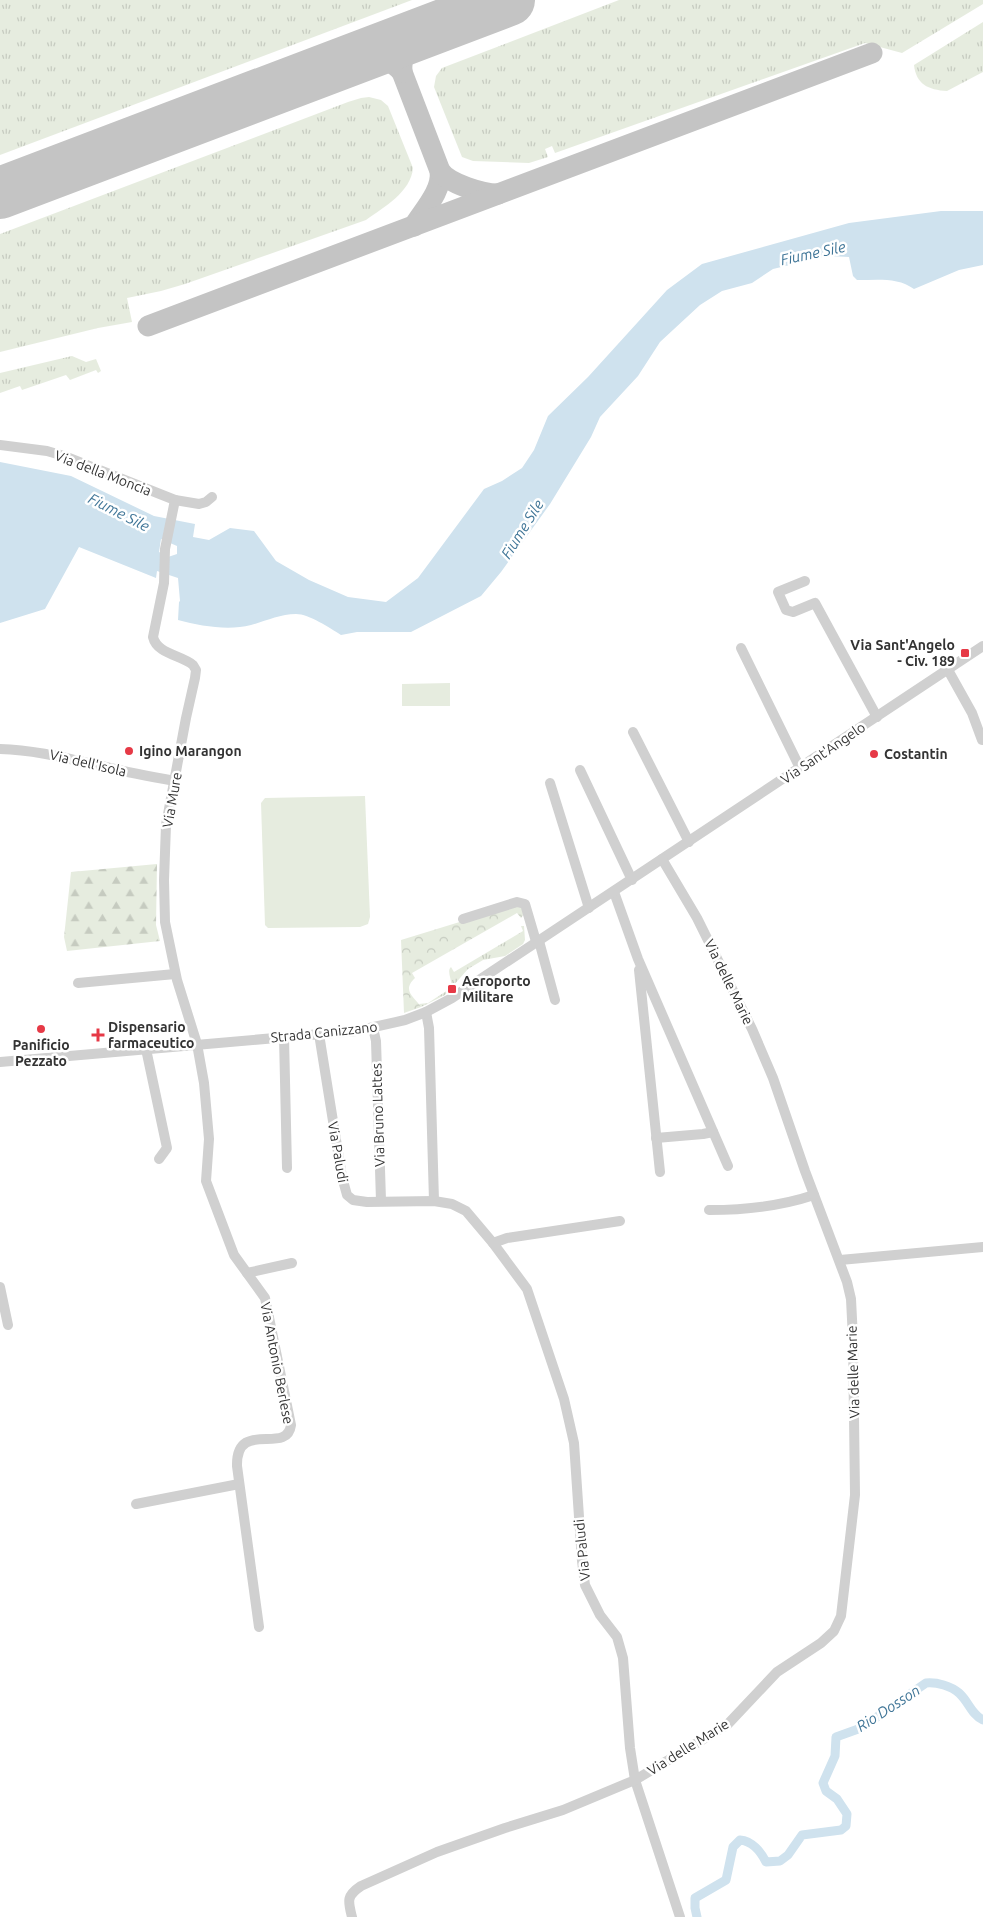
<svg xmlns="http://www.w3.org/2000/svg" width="983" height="1917" font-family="Ubuntu,sans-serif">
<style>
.grass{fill:url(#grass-tufts)}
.forest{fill:url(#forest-firs)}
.park{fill:url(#park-crowns)}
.pitch{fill:#e6ecdf}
.water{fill:#cfe2ee;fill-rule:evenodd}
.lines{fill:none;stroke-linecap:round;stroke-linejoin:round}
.canal{stroke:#cfe2ee;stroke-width:9}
.taxiway{stroke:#c4c4c4;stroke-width:21}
.runway{stroke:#c4c4c4;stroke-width:52}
.minor{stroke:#d0d0d0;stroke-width:10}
.poi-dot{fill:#e63946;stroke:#fff;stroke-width:2}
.labels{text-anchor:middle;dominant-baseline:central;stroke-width:5;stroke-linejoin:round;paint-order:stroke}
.street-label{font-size:14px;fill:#333;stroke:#fff}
.poi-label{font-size:14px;font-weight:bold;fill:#333;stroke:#fff;text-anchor:start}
.water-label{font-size:15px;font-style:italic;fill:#3f7597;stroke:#fff}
</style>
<defs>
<pattern id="grass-tufts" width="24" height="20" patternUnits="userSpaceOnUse" patternTransform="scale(1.25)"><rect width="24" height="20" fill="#e6ecdf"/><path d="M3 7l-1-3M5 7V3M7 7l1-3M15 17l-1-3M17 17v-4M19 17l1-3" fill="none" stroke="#c6cbc0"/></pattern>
<pattern id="forest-firs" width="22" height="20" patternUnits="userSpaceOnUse" patternTransform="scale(1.25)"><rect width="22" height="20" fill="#e6ecdf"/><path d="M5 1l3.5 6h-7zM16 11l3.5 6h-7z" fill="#c6cbc0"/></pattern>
<pattern id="park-crowns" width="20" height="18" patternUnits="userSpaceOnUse" patternTransform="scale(1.25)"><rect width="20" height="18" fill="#e6ecdf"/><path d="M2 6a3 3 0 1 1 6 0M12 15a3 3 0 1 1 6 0" fill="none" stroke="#c6cbc0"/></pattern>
</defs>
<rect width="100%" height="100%" fill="#fff"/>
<g class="grass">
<path d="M0,0H412L0,155Z"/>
<path d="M619,0H983V4L902,53L865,43L555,153L552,146L545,149L548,157L529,163L473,161L462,157L434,87L436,76L442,68Z"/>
<path d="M983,22V72L947,91C928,90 916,84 914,65Z"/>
<path d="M369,97L381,100L388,106L413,168C411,192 384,207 366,220L185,284L161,291L127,298L132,322L98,328L0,352V234L348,102L361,98Z"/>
<path d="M72,356L86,362L96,359L101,371L98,373L96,370L70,380L66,375L22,390L20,386L0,393V373Z"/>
<path d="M521,926H524L525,940L523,944L505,956L483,960L468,969L445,995L421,1007L419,1004L428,1003L451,988C453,981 446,971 451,967L454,972L523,931Z"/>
</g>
<path class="forest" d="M157,864L156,925L160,941L67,951L64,937L71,872Z"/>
<path class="park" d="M515,905L521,906L524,914L521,918L517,913L412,973L415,978C401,991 415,997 421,1007L404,1013L401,940Z"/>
<g class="pitch">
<path d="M450,683V706H402V684Z"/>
<path d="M365,796L370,917L368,924L360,927L268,928L265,925L261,803L265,798Z"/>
</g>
<path class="water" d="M941,211H983V265L959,270L914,289C898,277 877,280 857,280L853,276L849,257L827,256L773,269L752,283L722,291L700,305L660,342L638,376L600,417L591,437L550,504L501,572L481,596L411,632H357L341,635C330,628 309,614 296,614C280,614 266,621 251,625C228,631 201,626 178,620L179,602L180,601L178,578L157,571L156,578L79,547L45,609L0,623V462L71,476L154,516L195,524L193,537L209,540L230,528L254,531L276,561L309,580L348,597L386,602L418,578L484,489L502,481L522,468L534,450L548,416L588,377L667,290L702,264L849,223ZM161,539L177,546V554L168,557L159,552Z"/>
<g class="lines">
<path class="canal" d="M697,1917L695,1908V1898L726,1880L733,1847L740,1840C752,1841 761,1852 766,1862L780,1861L788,1855L802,1835L841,1830L846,1826L847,1814L837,1799L826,1791L823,1783L835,1756L836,1737L861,1728L926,1683C937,1682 951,1686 959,1693C969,1702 971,1714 983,1720"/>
<g class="taxiway">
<path d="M366,55C381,57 392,60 402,72L440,171C443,190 423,211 414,226"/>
<path d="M402,72C401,57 405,48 414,36"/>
<path d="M440,171C449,184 483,194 498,194"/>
<path d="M148,326L872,53"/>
</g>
<path class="runway" d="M0,193L509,0"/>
<g class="minor">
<path d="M0,445L47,451L64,456L175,500L199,504L206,502L212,497"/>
<path d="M175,500L165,549L164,583L153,637C157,654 181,655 193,665L196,670L195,678L186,718L166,825L164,880L165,922L177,980L197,1044L204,1083L209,1139L206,1181L234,1255L265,1298L291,1425C287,1456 236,1418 237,1466L259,1627"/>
<path d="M805,581L778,592L786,610L793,612L815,603L877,717"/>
<path d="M741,648L800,768"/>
<path d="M948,670L972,713L982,740"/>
<path d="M633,732L689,842"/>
<path d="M0,749C38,750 73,760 110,768C131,773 153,777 175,781"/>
<path d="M580,770L632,880"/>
<path d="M550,783L589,908"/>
<path d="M614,892L638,959L728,1166"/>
<path d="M463,919L517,902L525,904L535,938L539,941L555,1000"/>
<path d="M639,970L660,1172"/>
<path d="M78,983L175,974"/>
<path d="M426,1012L429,1028L434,1201"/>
<path d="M373,1028L376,1041L381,1201"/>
<path d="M319,1034L342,1177L347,1195L353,1200L367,1202L434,1201L452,1204L466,1211L493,1243L527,1289L564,1399L574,1443L582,1561L585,1585L600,1615L617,1637L623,1658L630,1748L635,1780L680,1917"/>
<path d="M284,1037L287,1168"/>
<path d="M146,1049L167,1148L159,1159"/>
<path d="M0,1062L356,1031L405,1020L426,1012L452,998L983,646"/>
<path d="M656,1138L703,1134L713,1132"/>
<path d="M709,1210C743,1210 781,1206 814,1195"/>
<path d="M493,1243L507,1238L620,1221"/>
<path d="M840,1260L983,1247"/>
<path d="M247,1273L292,1263"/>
<path d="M0,1287L8,1325"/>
<path d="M136,1504L239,1484"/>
<path d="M352,1917C348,1901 346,1896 361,1886L437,1852L505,1828L563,1810L635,1780L727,1725L777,1672L821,1643L834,1631L841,1616L855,1495L853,1339L851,1299L847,1282L805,1171L773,1078L752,1029L697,918L662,859"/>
</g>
</g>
<g class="poi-dot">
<rect x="960" y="648" width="10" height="10" rx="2.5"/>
<circle cx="129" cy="751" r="5"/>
<circle cx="874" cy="754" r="5"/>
<rect x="447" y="984" width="10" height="10" rx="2.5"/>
<circle cx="41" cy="1029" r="5"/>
<path d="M95.5 1027.5h5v5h5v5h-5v5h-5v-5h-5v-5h5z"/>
</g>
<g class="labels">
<g class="street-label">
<text transform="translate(103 473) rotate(21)">Via della Moncia</text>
<text transform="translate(823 753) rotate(-34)">Via Sant'Angelo</text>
<text transform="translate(88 763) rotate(13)">Via dell'Isola</text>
<text transform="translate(172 800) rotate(-80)">Via Mure</text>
<text transform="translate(729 982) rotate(64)">Via delle Marie</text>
<text transform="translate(324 1032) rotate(-6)">Strada Canizzano</text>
<text transform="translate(378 1115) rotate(-92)">Via Bruno Lattes</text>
<text transform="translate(338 1152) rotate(80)">Via Paludi</text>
<text transform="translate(277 1363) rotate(79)">Via Antonio Berlese</text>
<text transform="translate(853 1372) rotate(-92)">Via delle Marie</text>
<text transform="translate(582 1550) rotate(-96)">Via Paludi</text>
<text transform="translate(688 1747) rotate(-32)">Via delle Marie</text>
</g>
<g class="poi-label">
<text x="955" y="645" text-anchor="end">Via Sant'Angelo<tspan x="955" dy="16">- Civ. 189</tspan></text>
<text x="139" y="751">Igino Marangon</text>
<text x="884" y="754">Costantin</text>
<text x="462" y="981">Aeroporto<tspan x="462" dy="16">Militare</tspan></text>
<text x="108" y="1027">Dispensario<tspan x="108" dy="16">farmaceutico</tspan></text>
<text x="41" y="1045" text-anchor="middle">Panificio<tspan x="41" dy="16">Pezzato</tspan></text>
</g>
<g class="water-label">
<text transform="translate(813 253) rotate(-12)">Fiume Sile</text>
<text transform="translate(119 512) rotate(27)">Fiume Sile</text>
<text transform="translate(522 529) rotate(-58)">Fiume Sile</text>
<text transform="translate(888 1708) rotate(-33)">Rio Dosson</text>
</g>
</g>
</svg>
